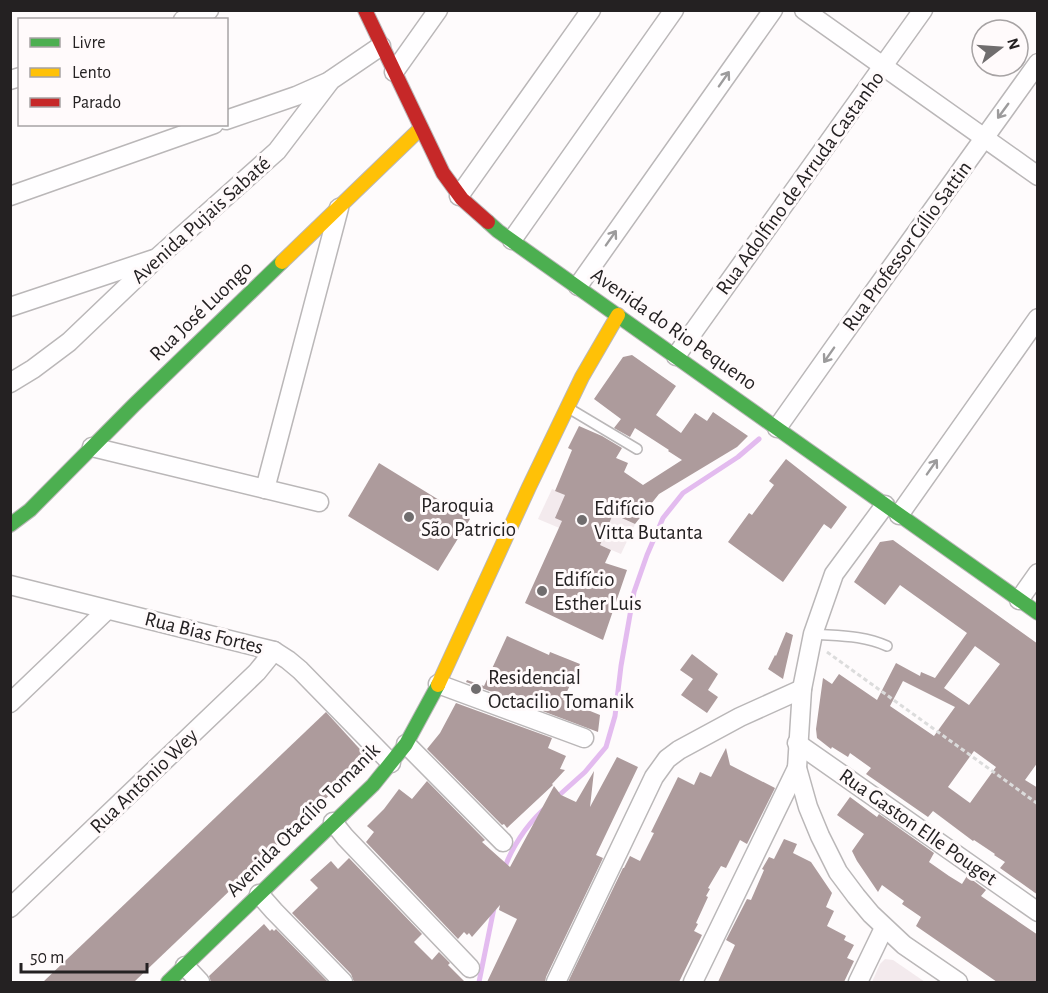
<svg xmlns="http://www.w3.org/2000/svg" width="1048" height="993" font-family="'Alegreya Sans',sans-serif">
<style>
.built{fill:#f3eaed}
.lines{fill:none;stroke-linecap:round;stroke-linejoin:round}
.stream{stroke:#e3bbef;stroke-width:5}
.building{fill:#ad9b9c;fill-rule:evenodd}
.lane-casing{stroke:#bab7b8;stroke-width:12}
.street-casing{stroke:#bab7b8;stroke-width:21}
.fast-casing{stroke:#bab7b8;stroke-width:16}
.slow-casing{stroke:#bab7b8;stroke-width:16}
.jam-casing{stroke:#bab7b8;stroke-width:16}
.path{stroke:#dcdcdc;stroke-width:3;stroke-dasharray:4.5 3;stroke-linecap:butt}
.lane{stroke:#fffeff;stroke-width:9}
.street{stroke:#fffeff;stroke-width:18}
.fast{stroke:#4caf50;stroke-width:14}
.slow{stroke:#ffc107;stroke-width:14}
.jam{stroke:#c62828;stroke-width:14}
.oneway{stroke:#9c9b9c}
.poi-dot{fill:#706d6e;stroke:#fffafb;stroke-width:2}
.labels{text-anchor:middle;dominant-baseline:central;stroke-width:6;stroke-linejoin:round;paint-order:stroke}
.street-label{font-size:21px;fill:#242122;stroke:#fffafb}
.poi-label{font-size:21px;fill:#242122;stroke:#fffafb;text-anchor:start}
</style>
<rect width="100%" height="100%" fill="#fefbfc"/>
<g class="built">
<path d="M552,489L635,524L621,554L538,519Z"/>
<path d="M885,959L893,960L925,982H872L880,964Z"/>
</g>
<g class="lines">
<g class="stream">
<path d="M556,798L585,772L606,747L615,716L621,666L634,592L647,555L663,518L683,493L738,457L759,439"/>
<path d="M504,870C511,848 526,826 543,810"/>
<path d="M479,982L494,908"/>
</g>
</g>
<g class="building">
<path d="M632,355L676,386L656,415L681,433L695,413L707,421L713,412L748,436L737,447L659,494L635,524L613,514L600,545L611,550L605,563L627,570L603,640L525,603L562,521L555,518L565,495L555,491L572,450L568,448L579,426L602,436L622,448L616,458L628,463L624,472L643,485L682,460L668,451L669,450L635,428L630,437L614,428L621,419L594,399L623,357Z"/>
<path d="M786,459L847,507L831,529L824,524L783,582L728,542L749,513L752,515L774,485L769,481Z"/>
<path d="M379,463L470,519L438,571L348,516Z"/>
<path d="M893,540L1038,644V762L1025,780L1038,788V895L1000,868L1005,862L994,855L995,854L974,840L973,841L933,811L928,817L866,774L871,768L850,753L848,757L832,747L831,749L817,738L816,729L823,678L832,684L839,674L877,700L896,663L920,676L921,672L935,678L967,633L900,585L885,605L854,582L880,542ZM975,646L1000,664L969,705L944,688ZM903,681L955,707L934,736L890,706ZM974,751L996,767L970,803L948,787Z"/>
<path d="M786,632L793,635L783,679L768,669L775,655L776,656Z"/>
<path d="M507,636L549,655L550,652L580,664L563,700L600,715L598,732L466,682L467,680L484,686Z"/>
<path d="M692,654L718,674L708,690L718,697L707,713L681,695L693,679L680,670Z"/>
<path d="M456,703L552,738L548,748L566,756L560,769L565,770L552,784L553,785L507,828L504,824L502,825L427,749L440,733Z"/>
<path d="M326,712L368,758L219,901L134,982H43Z"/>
<path d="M726,748L730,765L775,788L747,844L740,840L726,868L721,866L708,888L710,889L706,896L708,897L696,923L698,924L694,931L702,935L679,982H568L623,868H624L630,856L640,861L654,833L651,832L678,777L694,785L700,772L711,777Z"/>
<path d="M617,757L638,767L596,855L603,858L546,977L545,982H487L517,919L499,910L500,905L472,937L469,933L467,935L464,932L458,939L366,842L374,832L367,826L384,809L399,789L412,799L427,781L485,840L482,842L510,867L554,786L561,795L576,802L594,771L590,807Z"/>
<path d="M850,797L877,817L879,814L934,853L929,862L949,876L962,884L967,876L986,890L981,896L1038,935V982H997L916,926L921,917L902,904L904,901L882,885L878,892L857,861L852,851L864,834L837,815Z"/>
<path d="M784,839L797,844L793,853L811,862L832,893L826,907L834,911L827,926L846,936L844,940L854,945L847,958L854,961L844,982H718L735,945L726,940L747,899L751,900L764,870L762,869L769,857L774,859Z"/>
<path d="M349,858L422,934L414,942L432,960L439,952L450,963L448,965L465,982H354L351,974L292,913L318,888L310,880L331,861L338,869Z"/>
<path d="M264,924L270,931L272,929L274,931L276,929L328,982H211L209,976Z"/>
</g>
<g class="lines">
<g class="lane-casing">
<g id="lane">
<path d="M570,409L637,449"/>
<path d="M813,634C838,636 863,635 887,646"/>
</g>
</g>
<g class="street-casing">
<g id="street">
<path d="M804,10L1038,176"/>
<path d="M183,20L209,10"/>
<path d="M394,72L438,10"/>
<path d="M10,80L20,77"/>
<path d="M226,120L296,96L330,81"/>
<path d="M10,196L214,124"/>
<path d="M459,196L591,10"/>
<path d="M512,240L674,10"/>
<path d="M578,286L773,10"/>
<path d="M10,307L154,259"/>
<path d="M676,356L923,10"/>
<path d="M10,383L33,369L69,342L158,257L277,151L331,80L381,46"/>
<path d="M777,428L835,346L1038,63"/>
<path d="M92,447L319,502"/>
<path d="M265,489L339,208"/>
<path d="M885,505L834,574L813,634L802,689L797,768L808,807L820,836L838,872L856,896L871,914L904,945L958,982"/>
<path d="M899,515L1038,318"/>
<path d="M10,585L274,651L288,660L300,670L391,763"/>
<path d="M1019,600L1038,573"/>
<path d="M438,684L584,738"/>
<path d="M10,703L107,610"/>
<path d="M797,743L1038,912"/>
<path d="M406,744L503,842"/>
<path d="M333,822L345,837L470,968"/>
<path d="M259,894L274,911L343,982"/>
<path d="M10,908L257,672L274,651"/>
<path d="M185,966L200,982"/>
<path d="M556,982L654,777L667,759L679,750L740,717L802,689"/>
<path d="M693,982L797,768"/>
<path d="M858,982L884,928"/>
</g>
</g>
<g class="fast-casing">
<g id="fast">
<path d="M488,222L498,231L1038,613"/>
<path d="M10,525L30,510L134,405L282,262"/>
<path d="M168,982L373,785L406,744L438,685"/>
</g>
</g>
<g class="slow-casing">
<g id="slow">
<path d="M282,262L421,128"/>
<path d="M438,685L529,487L582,377L618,315"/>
</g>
</g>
<g class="jam-casing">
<path id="jam" d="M365,10L443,173L462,199L488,222"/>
</g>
<path class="path" d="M827,652L1038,804"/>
<use href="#lane" class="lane"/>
<use href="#street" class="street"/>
<use href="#fast" class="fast"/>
<use href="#slow" class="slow"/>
<use href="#jam" class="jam"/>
</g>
<defs><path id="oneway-shaft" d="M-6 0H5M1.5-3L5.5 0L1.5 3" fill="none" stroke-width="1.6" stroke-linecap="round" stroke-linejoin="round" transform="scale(1.5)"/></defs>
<g class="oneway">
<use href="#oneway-shaft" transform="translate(724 79) rotate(-55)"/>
<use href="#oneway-shaft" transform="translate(1003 111) rotate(126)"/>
<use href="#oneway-shaft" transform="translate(611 238) rotate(-55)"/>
<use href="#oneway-shaft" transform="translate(829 355) rotate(125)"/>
<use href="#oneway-shaft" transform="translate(932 467) rotate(-55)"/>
</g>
<g class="poi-dot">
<circle cx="409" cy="517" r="6"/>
<circle cx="582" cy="520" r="6"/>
<circle cx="542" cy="591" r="6"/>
<circle cx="476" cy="689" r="6"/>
</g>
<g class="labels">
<g class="street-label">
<text transform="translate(800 183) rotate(-54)">Rua Adolfino de Arruda Castanho</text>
<text transform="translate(201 220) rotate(-42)">Avenida Pujais Sabaté</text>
<text transform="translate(907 246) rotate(-54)">Rua Professor Gílio Sattin</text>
<text transform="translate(201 311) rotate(-44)">Rua José Luongo</text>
<text transform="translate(674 329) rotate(35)">Avenida do Rio Pequeno</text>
<text transform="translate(204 633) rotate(14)">Rua Bias Fortes</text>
<text transform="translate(144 781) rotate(-44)">Rua Antônio Wey</text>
<text transform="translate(303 820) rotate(-45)">Avenida Otacílio Tomanik</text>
<text transform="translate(918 827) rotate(35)">Rua Gaston Elle Pouget</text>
</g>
<g class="poi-label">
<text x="421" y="505">Paroquia<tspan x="421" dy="24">São Patricio</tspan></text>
<text x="594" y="508">Edifício<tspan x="594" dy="24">Vitta Butanta</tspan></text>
<text x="554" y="579">Edifício<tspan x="554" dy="24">Esther Luis</tspan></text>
<text x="488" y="677">Residencial<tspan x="488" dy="24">Octacilio Tomanik</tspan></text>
</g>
</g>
<rect width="1048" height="993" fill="none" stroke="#242122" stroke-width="24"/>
<rect x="18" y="18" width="210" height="108" fill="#fffafb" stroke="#a7a3a4" stroke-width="1.5"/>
<rect x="30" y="38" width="30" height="9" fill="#4caf50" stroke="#a7a3a4" stroke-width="1.5"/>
<text x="72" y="48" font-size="18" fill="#242122">Livre</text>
<rect x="30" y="68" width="30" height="9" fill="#ffc107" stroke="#a7a3a4" stroke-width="1.5"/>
<text x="72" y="78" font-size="18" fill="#242122">Lento</text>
<rect x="30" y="98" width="30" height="9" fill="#c62828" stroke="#a7a3a4" stroke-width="1.5"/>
<text x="72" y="108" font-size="18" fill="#242122">Parado</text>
<g transform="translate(1000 48) rotate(73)"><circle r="28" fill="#fffafb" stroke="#a7a3a4" stroke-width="1.5"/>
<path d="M0-4.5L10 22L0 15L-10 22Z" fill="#706d6e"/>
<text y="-9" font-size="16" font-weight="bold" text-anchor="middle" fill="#242122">N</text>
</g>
<path d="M21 963v9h126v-9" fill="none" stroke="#242122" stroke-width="3"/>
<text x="30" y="963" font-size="18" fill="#242122" stroke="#fffafb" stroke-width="4.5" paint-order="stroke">50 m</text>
</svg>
